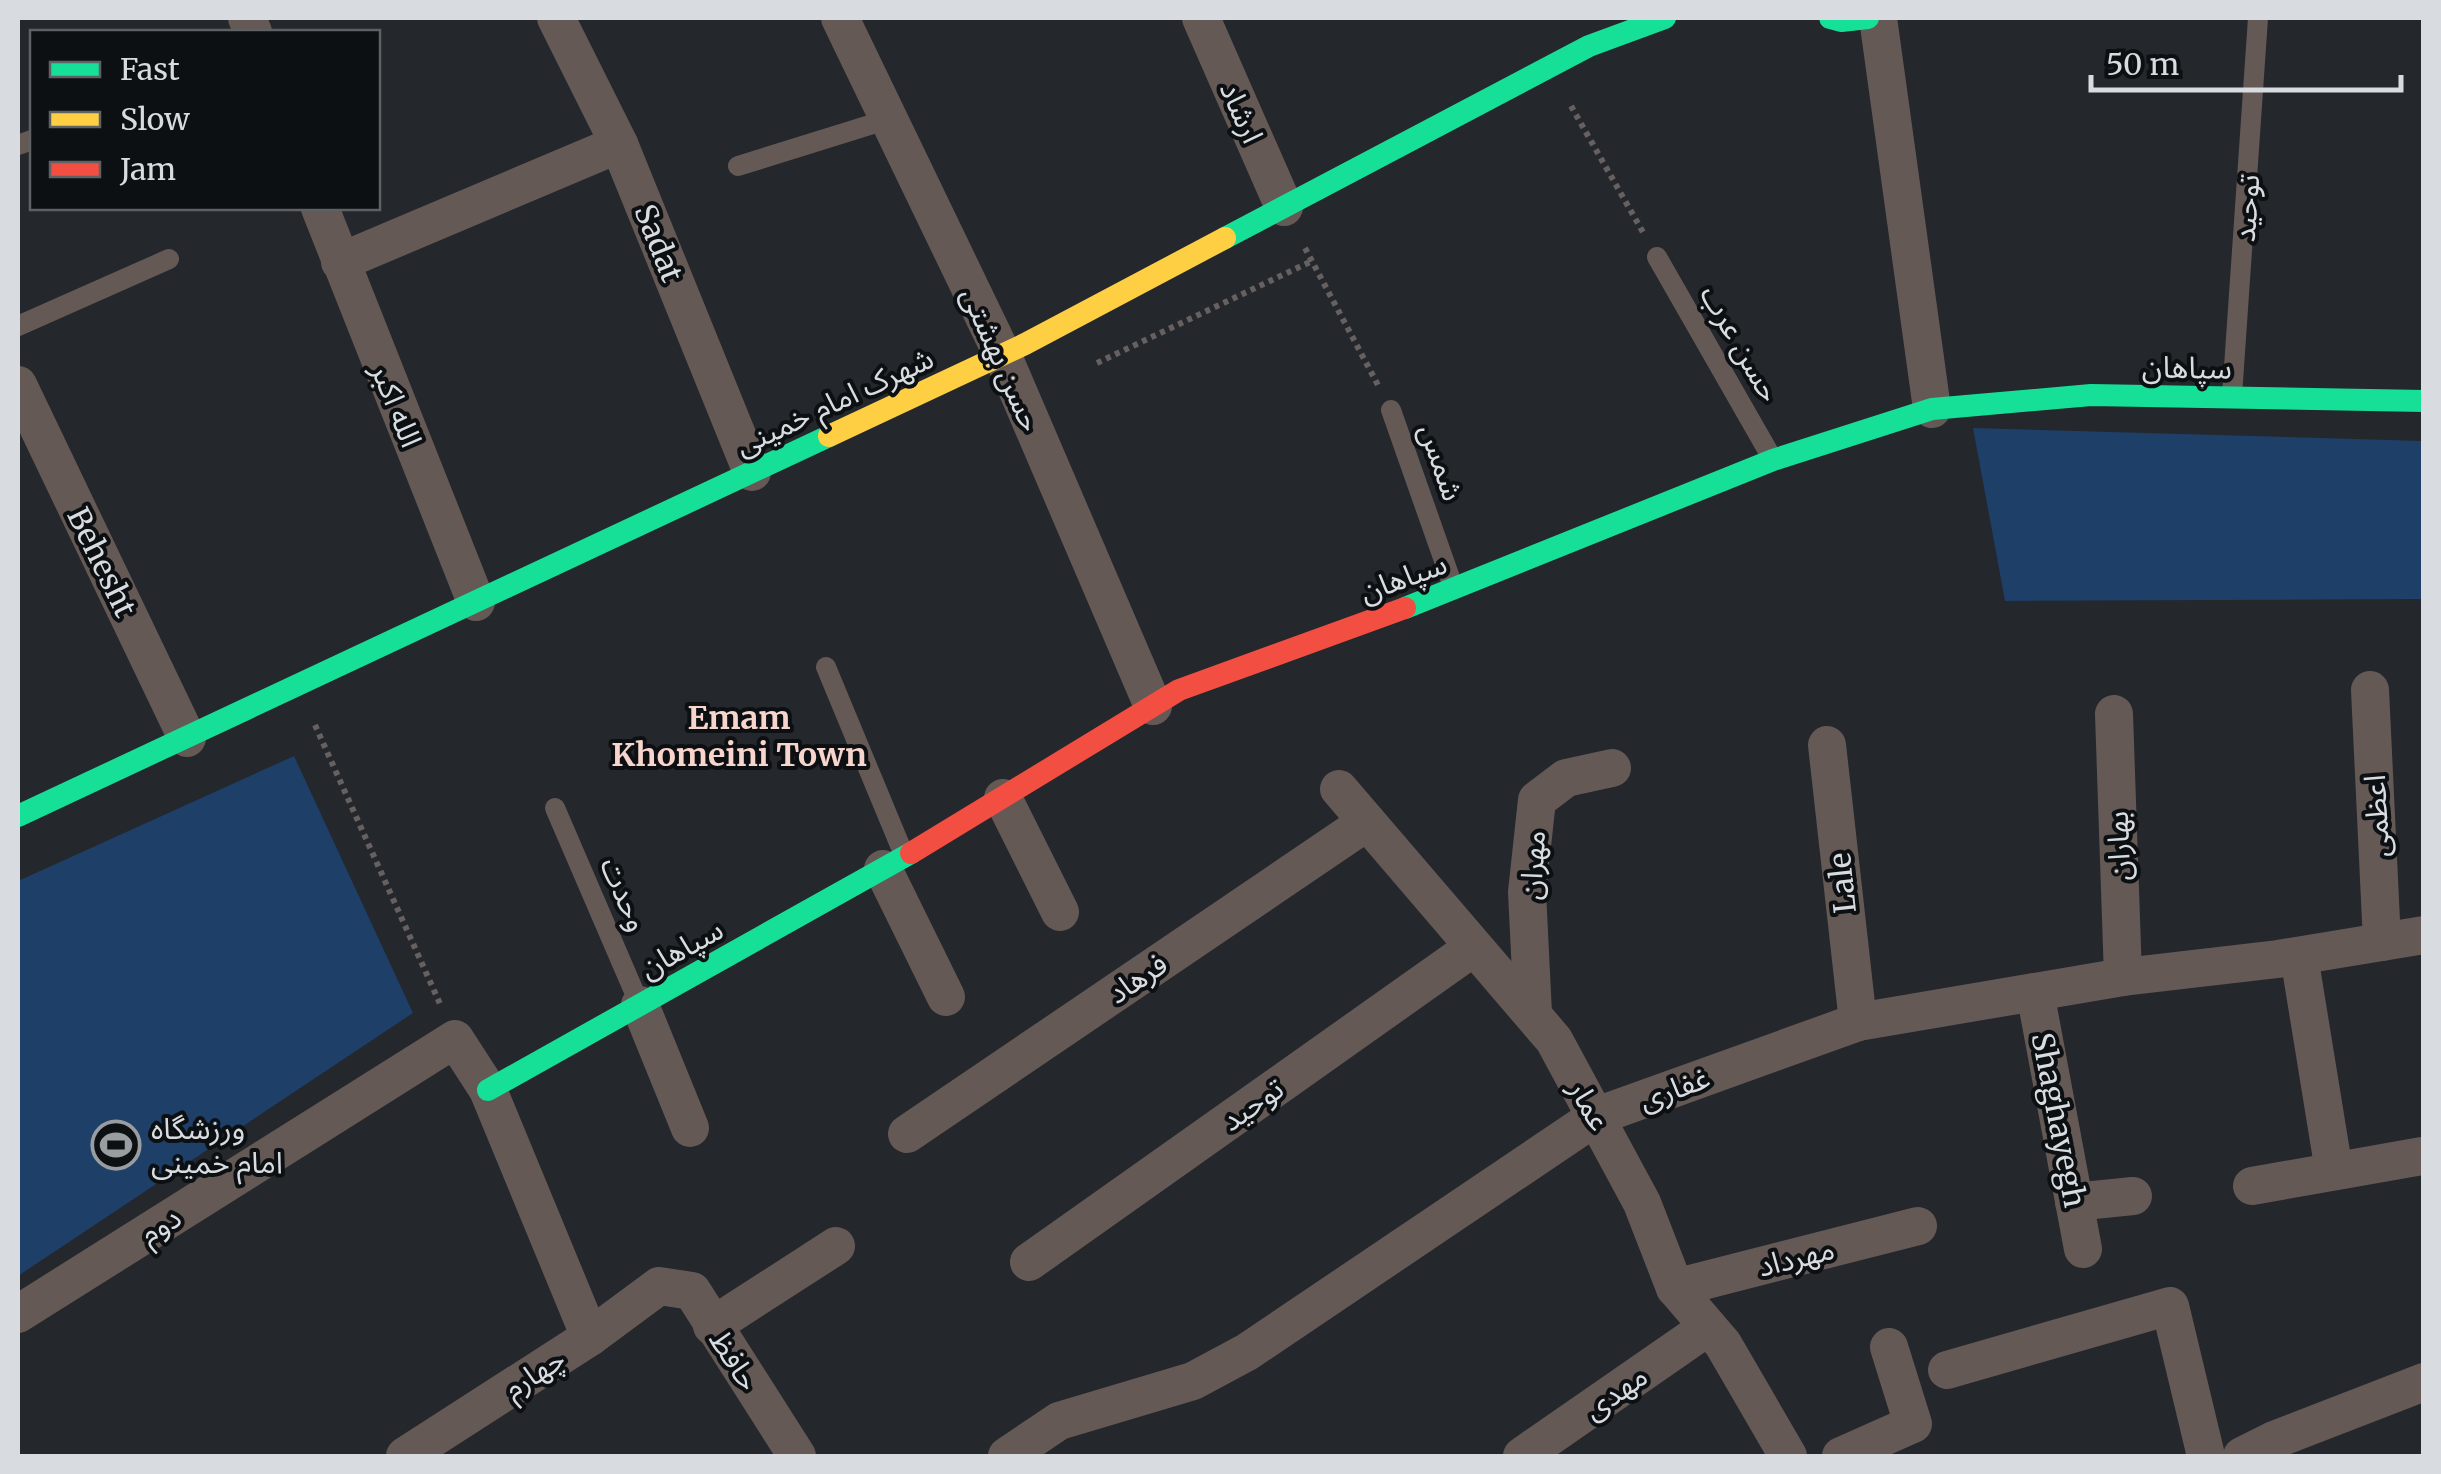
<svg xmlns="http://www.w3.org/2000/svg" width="2441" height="1474" font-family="Merriweather,'Noto Sans Arabic',serif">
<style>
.green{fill:#1d3f68}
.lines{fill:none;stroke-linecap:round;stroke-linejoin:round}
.path{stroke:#666160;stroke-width:6;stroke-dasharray:5 5;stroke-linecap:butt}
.lane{stroke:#655956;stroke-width:20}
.street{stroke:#655956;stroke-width:38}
.fast{stroke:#16e098;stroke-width:22}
.slow{stroke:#ffcf43;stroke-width:22}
.jam{stroke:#f24e42;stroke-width:22}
.labels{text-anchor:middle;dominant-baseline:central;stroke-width:8;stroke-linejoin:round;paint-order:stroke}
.street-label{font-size:30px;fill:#d8dce1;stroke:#0d1013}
.poi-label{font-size:30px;fill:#d8dce1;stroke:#0d1013;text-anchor:start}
.neighbourhood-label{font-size:32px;font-weight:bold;fill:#f7d5cc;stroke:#0d1013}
</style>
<rect width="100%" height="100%" fill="#24272b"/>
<g class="green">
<path d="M1973,428L2423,441V599L2005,601Z"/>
<path d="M294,756L413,1013L18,1276V881Z"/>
</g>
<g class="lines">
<g class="path">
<path d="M1571,106L1644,234"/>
<path d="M1305,248L1379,387"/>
<path d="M1097,363L1312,261"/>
<path d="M315,725L441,1006"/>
</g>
<g class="lane">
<path d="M18,145L32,140"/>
<path d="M738,166L889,119"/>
<path d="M1657,257L1772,458"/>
<path d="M18,326L169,259"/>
<path d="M2232,396L2258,18"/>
<path d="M1391,410L1454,589"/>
<path d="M826,667L904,855"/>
<path d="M555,808L639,1003"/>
</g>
<g class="street">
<path d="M247,18L253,32"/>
<path d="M556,18L619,144L752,472"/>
<path d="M840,18L1002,354L1153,706"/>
<path d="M1201,18L1284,207"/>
<path d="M1878,18L1932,409"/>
<path d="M320,208L476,602"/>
<path d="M340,262L619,144"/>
<path d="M18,385L187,738"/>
<path d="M2370,690L2382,942"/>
<path d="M2114,714L2123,977"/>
<path d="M1827,745L1858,1022"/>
<path d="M1339,789L1554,1040L1642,1203L1675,1288L1723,1344L1788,1456"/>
<path d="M1003,798L1060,912"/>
<path d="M883,869L946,997"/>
<path d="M2299,956L2334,1171"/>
<path d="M2035,992L2083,1249"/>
<path d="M640,1005L690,1128"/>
<path d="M1533,1014L1527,892L1537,800L1566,778L1612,768"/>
<path d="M907,1134L1367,822"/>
<path d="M2252,1186L2422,1156"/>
<path d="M2074,1202L2133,1196"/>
<path d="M1029,1262L1474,947"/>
<path d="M1675,1288L1918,1226"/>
<path d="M18,1314L455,1039L488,1090L590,1337"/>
<path d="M712,1326L836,1246"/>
<path d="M1947,1370L2170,1306L2206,1456"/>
<path d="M405,1456L590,1337L659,1286L692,1291L797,1456"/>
<path d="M1007,1456L1059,1421L1193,1381L1247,1352L1597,1116L1858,1022L2123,977L2278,959L2424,935"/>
<path d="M1522,1456L1708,1327"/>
<path d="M1841,1456L1913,1424L1889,1347"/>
<path d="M2242,1456L2274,1440L2424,1382"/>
</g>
<g class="fast">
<path d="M1830,18L1841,21L1868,18"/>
<path d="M1225,238L1589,46L1665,18"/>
<path d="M1405,608L1773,460L1932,409L2091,395L2424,401"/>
<path d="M18,816L829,436"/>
<path d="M488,1090L911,853"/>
</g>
<path class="slow" d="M829,436L1025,344L1225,238"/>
<path class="jam" d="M911,853L1179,690L1405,608"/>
</g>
<defs>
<g id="stadium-ring" transform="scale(2.5)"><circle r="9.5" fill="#0d1013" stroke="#999da1" stroke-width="1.5"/><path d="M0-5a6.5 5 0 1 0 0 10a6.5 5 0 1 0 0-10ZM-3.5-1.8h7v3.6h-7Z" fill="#999da1"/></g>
</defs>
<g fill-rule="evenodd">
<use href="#stadium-ring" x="116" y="1145"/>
</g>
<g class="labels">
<g class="street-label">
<text transform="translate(1242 112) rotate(66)">ارشاد</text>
<text transform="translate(2246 208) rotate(-86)">توحید</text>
<text transform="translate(659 243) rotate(68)">Sadat</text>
<text transform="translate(1741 343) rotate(60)">حسن عرب</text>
<text transform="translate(1002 359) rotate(66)">حسن بهشتی</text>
<text transform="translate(2187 367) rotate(1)">سپاهان</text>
<text transform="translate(834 401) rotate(-25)">شهرک امام خمینی</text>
<text transform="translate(397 405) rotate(68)">الله اکبر</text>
<text transform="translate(1442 462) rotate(71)">شمس</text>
<text transform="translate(102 562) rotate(64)">Behesht</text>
<text transform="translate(1403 577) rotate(-20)">سپاهان</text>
<text transform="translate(2376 816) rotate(-93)">اعظمی</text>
<text transform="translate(2118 846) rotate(-92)">بهاران</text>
<text transform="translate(1532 865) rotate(-86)">مهران</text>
<text transform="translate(1842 883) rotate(-96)">Lale</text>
<text transform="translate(625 894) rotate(67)">وحدت</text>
<text transform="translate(681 948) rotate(-29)">سپاهان</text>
<text transform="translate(1137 978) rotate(-34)">فرهاد</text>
<text transform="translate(1674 1088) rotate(-20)">غفاری</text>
<text transform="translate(1252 1104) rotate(-35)">توحید</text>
<text transform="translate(1590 1105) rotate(61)">عمار</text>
<text transform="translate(2059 1120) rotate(79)">Shaghayegh</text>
<text transform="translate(160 1225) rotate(-32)">دوم</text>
<text transform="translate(1796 1257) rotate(-14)">مهرداد</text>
<text transform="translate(735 1360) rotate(57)">حافظ</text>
<text transform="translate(534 1373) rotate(-33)">چهارم</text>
<text transform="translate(1615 1392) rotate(-35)">مهدی</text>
</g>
<g class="poi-label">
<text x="151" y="1128">ورزشگاه<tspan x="151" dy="34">امام خمینی</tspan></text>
</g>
<g class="neighbourhood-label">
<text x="739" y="718">Emam<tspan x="739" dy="37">Khomeini Town</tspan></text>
</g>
</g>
<rect width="2441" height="1474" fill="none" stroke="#d8dce1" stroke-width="40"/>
<rect x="30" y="30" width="350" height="180" fill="#0d1013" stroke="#5e6265" stroke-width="2.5"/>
<rect x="50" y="62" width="50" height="15" fill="#16e098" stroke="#5e6265" stroke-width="2.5"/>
<text x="120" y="80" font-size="30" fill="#d8dce1">Fast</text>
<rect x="50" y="112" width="50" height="15" fill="#ffcf43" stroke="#5e6265" stroke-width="2.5"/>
<text x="120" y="130" font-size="30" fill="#d8dce1">Slow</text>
<rect x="50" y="162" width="50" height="15" fill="#f24e42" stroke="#5e6265" stroke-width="2.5"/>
<text x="120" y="180" font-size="30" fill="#d8dce1">Jam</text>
<path d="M2091 75v15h310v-15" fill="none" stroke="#d8dce1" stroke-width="5"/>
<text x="2106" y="75" font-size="30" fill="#d8dce1" stroke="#0d1013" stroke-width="8" paint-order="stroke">50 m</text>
</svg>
